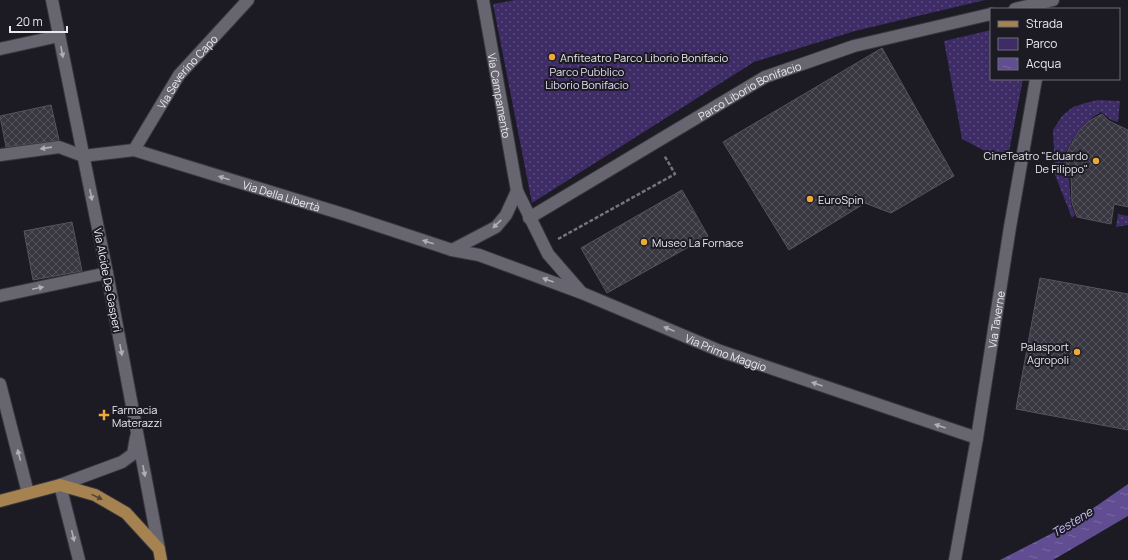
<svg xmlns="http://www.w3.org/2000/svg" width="1128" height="560" font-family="Manrope,sans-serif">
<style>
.green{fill:url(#green-dots)}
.water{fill:url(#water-ripples)}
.building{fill:url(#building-cross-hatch);stroke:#56535e}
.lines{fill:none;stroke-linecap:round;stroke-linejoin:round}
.minor-casing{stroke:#38373e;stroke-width:14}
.major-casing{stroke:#38373e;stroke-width:14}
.path{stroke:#75737b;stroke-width:2.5;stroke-dasharray:4 2;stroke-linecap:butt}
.minor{stroke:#67656f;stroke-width:12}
.major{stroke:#a58250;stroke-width:12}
.oneway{fill:#b0aeb6}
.oneway2{fill:#534434}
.poi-dot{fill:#eba93a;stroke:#1c1a22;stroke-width:1.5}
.labels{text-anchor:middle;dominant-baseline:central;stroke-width:4;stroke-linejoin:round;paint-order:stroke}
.poi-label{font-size:11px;fill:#ebe9f0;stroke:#1c1a22;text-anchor:start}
.park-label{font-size:11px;fill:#e3dff3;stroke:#1c1a22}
.street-label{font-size:11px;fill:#ebe9f0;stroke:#1c1a22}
.water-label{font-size:12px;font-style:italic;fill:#ccbef9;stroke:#1c1a22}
</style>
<defs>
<pattern id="green-dots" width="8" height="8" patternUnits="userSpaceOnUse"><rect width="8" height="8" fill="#3e2c66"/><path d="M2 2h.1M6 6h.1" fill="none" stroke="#5a4b7c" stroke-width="1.8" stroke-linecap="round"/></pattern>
<pattern id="water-ripples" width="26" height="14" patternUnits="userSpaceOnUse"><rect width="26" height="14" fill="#614e92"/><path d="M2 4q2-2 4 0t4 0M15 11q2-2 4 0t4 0" fill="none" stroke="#7868a2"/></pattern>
<pattern id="building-cross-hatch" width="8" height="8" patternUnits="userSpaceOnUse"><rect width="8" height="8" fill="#383640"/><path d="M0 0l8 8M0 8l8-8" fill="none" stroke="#55535c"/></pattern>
</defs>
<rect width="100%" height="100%" fill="#1c1a22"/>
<g class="green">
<path d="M515,0H985L855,31L754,62L532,203L493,4Z"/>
<path d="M991,30V79H1023L1009,152H987L962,139L944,41Z"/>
<path d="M1098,100L1120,101L1118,122L1111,120L1101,112C1077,126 1065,148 1059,175L1069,178L1071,204L1075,215L1072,218L1055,175L1053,130L1062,116L1073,107L1085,103Z"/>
<path d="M1118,214L1128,216V225L1116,227Z"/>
</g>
<path class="water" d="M1128,484V516L1053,560H1000L1072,523Z"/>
<g class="building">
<path d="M882,48L954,176L891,213L865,203L789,250L723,142Z"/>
<path d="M51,105L59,140L6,147L0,116Z"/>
<path d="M1102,114L1109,121L1128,130V207L1114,204L1111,224L1077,217L1072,203L1071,176L1060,174L1069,148L1079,131L1089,121Z"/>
<path d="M682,190L708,236L607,293L581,248Z"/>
<path d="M72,222L82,271L33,280L24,231Z"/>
<path d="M1040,278L1128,294V430L1016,409Z"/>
</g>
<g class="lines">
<g class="minor-casing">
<g id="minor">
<path d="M52,0L107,273L159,549"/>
<path id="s1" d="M483,0L517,191L548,254L581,292"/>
<path d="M1015,9L1053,0"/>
<path d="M0,49L59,36"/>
<path id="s2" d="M134,150L179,75L248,0"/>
<path id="s3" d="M0,155L59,147L83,156L134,150L346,215L452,250L479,255L582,293L720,351L977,438"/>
<path id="s4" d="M529,218L765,77L854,46L991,14"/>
<path d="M452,250L496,227L506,215L517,191"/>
<path d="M0,296L107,273"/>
<path d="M0,384L28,493"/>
<path d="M79,560L60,485L122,462L133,454L136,437"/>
<path id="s5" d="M955,560L977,438L1010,227L1036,79"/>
</g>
</g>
<g class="major-casing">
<path id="major" d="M0,501L60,485L95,495L126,513L159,549L161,560"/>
</g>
<path class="path" d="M558,239L675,174L664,155"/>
<use href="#minor" class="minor"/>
<use href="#major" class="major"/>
</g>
<defs><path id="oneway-solid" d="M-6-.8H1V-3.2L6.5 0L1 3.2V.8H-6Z"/></defs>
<g class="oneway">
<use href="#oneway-solid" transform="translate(62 52) rotate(79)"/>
<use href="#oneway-solid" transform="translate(46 148) rotate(172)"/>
<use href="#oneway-solid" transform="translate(224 178) rotate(-163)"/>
<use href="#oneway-solid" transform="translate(91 195) rotate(78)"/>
<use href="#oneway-solid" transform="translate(497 224) rotate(136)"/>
<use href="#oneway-solid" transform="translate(428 242) rotate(-162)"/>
<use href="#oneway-solid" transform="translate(548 280) rotate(-160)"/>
<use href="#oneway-solid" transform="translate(38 288) rotate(-12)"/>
<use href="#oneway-solid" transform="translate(669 329) rotate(-157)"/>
<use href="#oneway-solid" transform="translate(121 350) rotate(79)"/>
<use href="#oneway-solid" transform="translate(817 384) rotate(-161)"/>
<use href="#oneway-solid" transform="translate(940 426) rotate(-161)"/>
<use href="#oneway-solid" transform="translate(19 455) rotate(-105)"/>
<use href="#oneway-solid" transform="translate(144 471) rotate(79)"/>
<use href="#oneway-solid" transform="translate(73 536) rotate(76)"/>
</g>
<use class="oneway2" href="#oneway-solid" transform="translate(97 497) rotate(26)"/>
<g class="poi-dot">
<circle cx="552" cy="57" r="4"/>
<circle cx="1096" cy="161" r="4"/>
<circle cx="810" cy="199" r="4"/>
<circle cx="644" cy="242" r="4"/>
<circle cx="1077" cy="352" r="4"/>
<path d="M102 409h4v4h4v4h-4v4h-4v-4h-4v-4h4z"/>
</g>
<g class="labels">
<g class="poi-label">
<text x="560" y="57">Anfiteatro Parco Liborio Bonifacio</text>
<text x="1088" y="155" text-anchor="end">CineTeatro "Eduardo<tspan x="1088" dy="13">De Filippo"</tspan></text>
<text x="818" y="199">EuroSpin</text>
<text x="652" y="242">Museo La Fornace</text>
<text x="1069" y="346" text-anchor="end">Palasport<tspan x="1069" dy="13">Agropoli</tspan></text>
<text x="112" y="409">Farmacia<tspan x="112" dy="13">Materazzi</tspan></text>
</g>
<g class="park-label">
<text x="587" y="71">Parco Pubblico<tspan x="587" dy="13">Liborio Bonifacio</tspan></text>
</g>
<g class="street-label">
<text stroke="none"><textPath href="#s2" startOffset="95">Via Severino Capo</textPath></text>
<text stroke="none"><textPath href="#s4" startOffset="255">Parco Liborio Bonifacio</textPath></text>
<text stroke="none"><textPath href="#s1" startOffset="97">Via Campamento</textPath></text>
<text stroke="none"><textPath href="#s3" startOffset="291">Via Della Libertà</textPath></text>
<text transform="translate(108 280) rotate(79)">Via Alcide De Gasperi</text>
<text stroke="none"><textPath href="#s5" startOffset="244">Via Taverne</textPath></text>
<text stroke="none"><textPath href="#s3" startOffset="763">Via Primo Maggio</textPath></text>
</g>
<g class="water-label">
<text transform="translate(1072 522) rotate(-31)">Testene</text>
</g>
</g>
<rect x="990" y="8" width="130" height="72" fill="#1c1a22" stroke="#6f6d74"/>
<rect x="998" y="21" width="20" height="6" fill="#a58250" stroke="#6f6d74"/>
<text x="1026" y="28" font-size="12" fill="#ebe9f0">Strada</text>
<rect x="998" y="38" width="20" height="12" fill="#3e2c66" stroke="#6f6d74"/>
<text x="1026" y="48" font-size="12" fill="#ebe9f0">Parco</text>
<rect x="998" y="58" width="20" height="12" fill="url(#water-ripples)" stroke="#6f6d74"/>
<text x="1026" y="68" font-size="12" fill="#ebe9f0">Acqua</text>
<path d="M10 26v6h57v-6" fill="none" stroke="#ebe9f0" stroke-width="2"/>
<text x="16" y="26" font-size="12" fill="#ebe9f0" stroke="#1c1a22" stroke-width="3" paint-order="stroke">20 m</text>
</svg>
